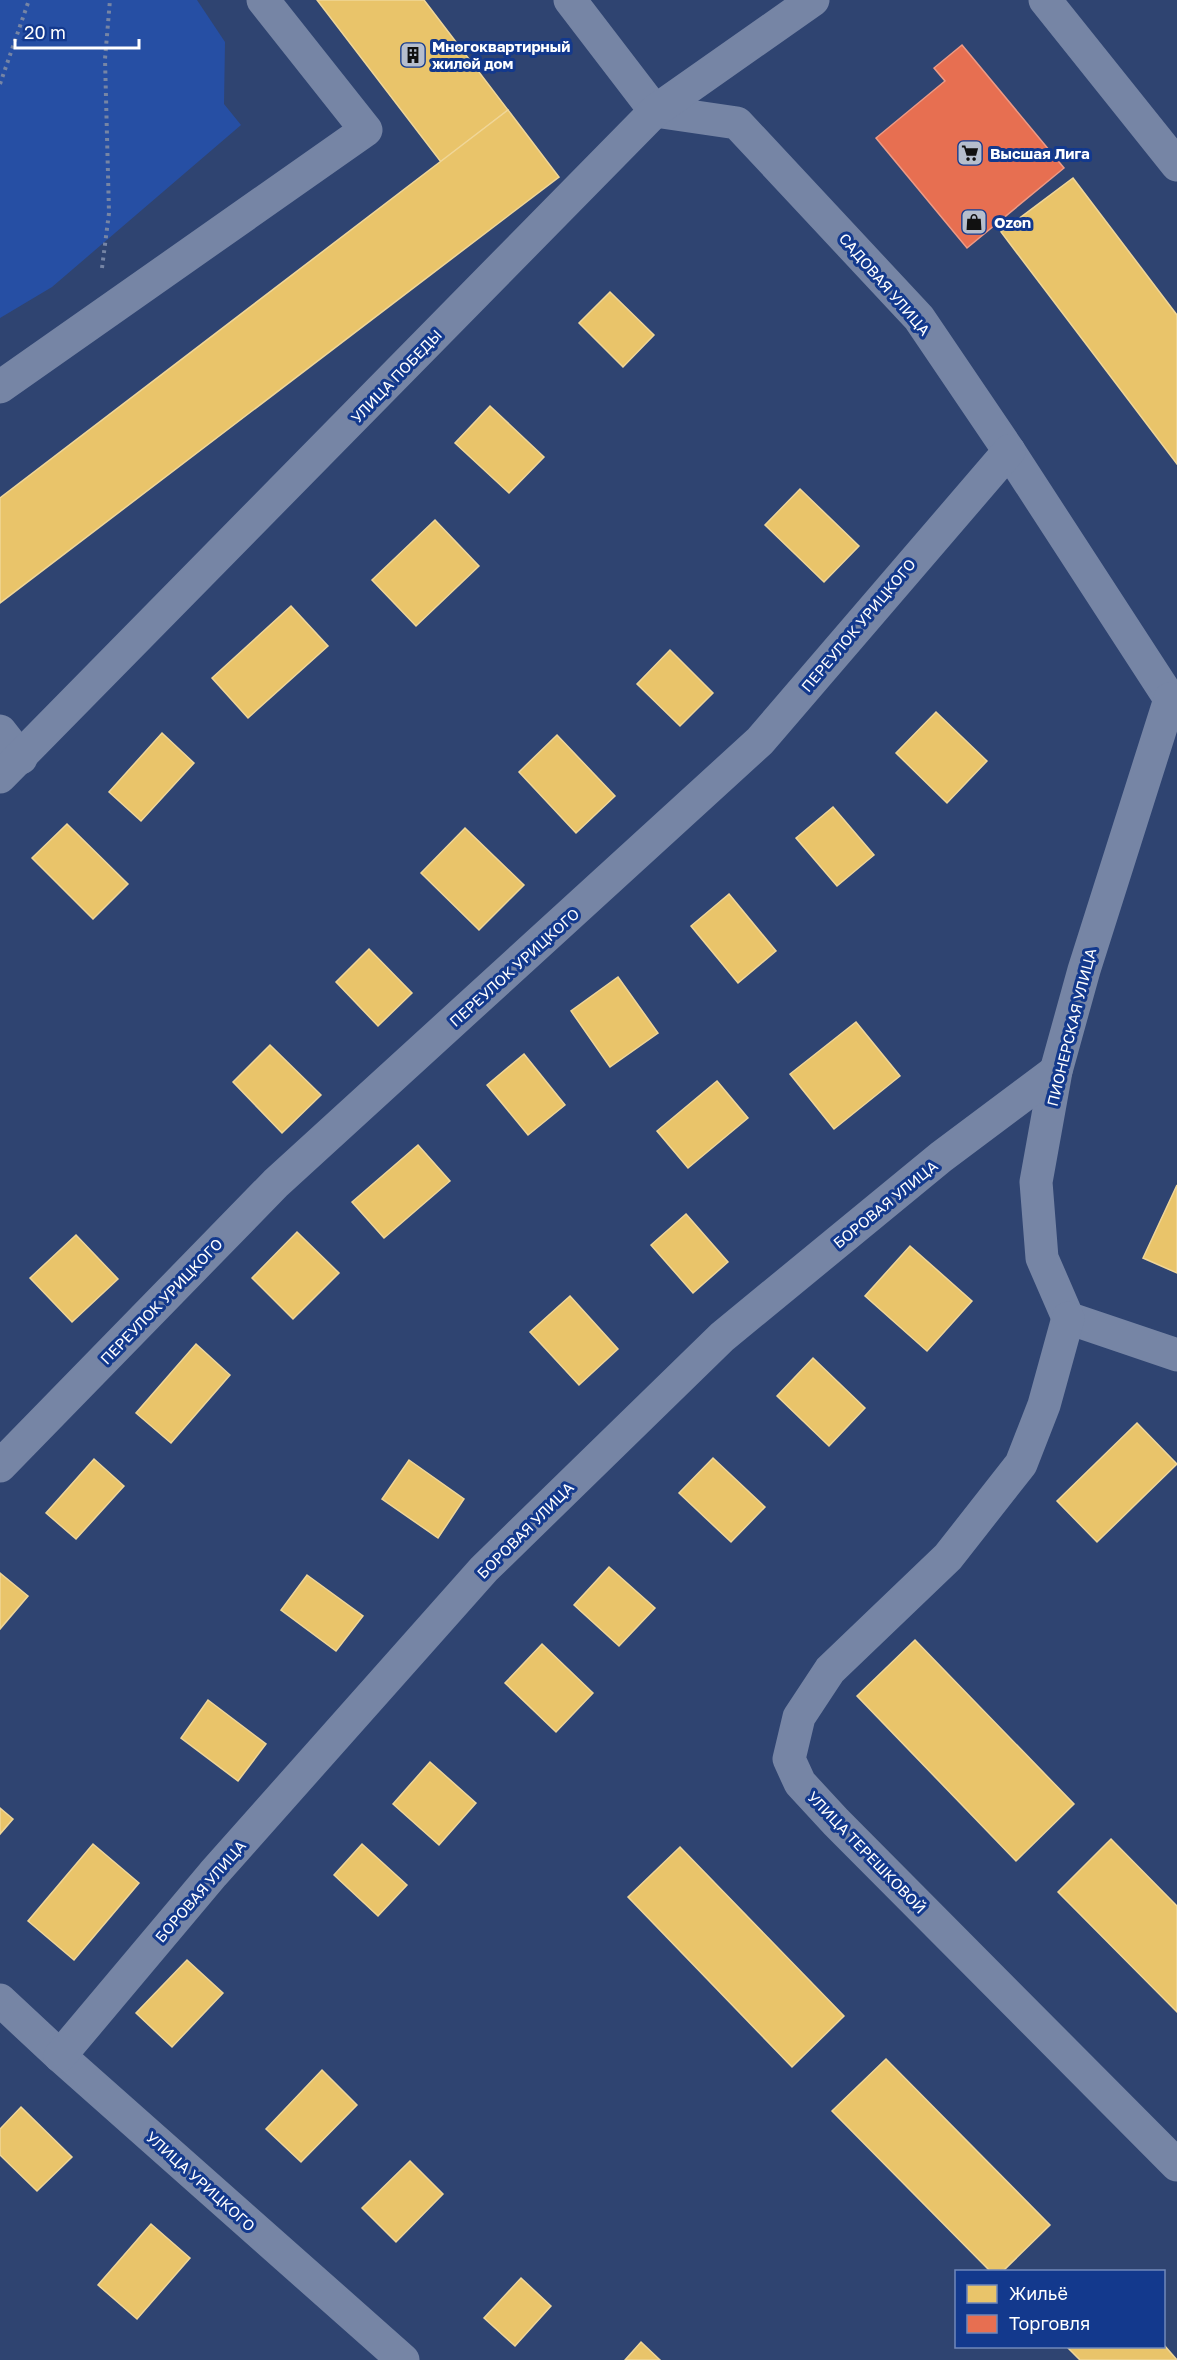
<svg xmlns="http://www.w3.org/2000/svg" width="1177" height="2360" font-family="'Golos Text',sans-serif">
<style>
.green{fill:#264fa4}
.homes{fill:#e9c46a;stroke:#f0d697;stroke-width:1.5}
.shops{fill:#e76f51;stroke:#ee9a85;stroke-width:1.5}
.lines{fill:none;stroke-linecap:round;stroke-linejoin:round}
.path{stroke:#7685a5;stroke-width:4;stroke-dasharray:3 4.5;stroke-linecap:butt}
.minor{stroke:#7685a5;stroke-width:33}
.labels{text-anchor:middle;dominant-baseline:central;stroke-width:6;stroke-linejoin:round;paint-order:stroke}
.poi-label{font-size:15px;font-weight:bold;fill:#fff;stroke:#13398d;text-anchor:start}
.street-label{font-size:15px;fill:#fff;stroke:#13398d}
</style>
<rect width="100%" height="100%" fill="#2f4471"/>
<path class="green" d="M0,0H197L225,42L224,104L241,125L52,287L0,318Z"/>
<g class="homes">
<path d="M317,0H424L508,110L441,162Z"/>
<path d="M508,110L559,177L0,603V498Z"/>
<path d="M1073,178L1177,315V464L1001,232Z"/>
<path d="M610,292L654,335L623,367L579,323Z"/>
<path d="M490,406L544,457L509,493L455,443Z"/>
<path d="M800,489L859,546L824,582L765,525Z"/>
<path d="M435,520L479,566L416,626L372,580Z"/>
<path d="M291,606L328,646L248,718L212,678Z"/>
<path d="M670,650L713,693L680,726L637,684Z"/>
<path d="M936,712L987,761L947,803L896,753Z"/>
<path d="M162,733L194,763L141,821L109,792Z"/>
<path d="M557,735L615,796L576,833L519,772Z"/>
<path d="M833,807L874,855L837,886L796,838Z"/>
<path d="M67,824L128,884L93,919L32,858Z"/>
<path d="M465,828L524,885L479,930L421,873Z"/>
<path d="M729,894L776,951L738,983L691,926Z"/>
<path d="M369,949L412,993L378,1026L336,982Z"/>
<path d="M618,977L658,1033L610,1067L571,1011Z"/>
<path d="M856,1022L900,1076L834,1129L790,1074Z"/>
<path d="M270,1045L321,1095L282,1133L233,1082Z"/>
<path d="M524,1054L565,1105L528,1135L487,1085Z"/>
<path d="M717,1081L748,1118L688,1168L657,1131Z"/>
<path d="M418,1145L450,1181L384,1238L352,1202Z"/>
<path d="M1177,1185V1273L1143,1258Z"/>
<path d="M686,1214L728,1262L693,1293L651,1245Z"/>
<path d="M297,1232L339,1273L293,1319L252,1278Z"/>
<path d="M76,1235L118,1279L72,1322L30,1278Z"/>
<path d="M910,1246L972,1301L927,1351L865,1296Z"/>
<path d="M570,1296L618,1349L579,1385L530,1332Z"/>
<path d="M196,1344L230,1375L171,1443L136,1413Z"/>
<path d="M813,1358L865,1408L829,1446L777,1396Z"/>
<path d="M1137,1423L1177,1464L1097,1542L1057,1501Z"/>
<path d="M713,1458L765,1507L731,1542L679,1493Z"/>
<path d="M94,1459L124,1486L76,1539L46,1513Z"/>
<path d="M409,1460L464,1499L438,1538L382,1499Z"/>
<path d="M609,1567L655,1608L619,1646L574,1605Z"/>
<path d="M0,1573L28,1596L0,1629Z"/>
<path d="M307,1575L363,1616L336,1651L281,1610Z"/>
<path d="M915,1640L1074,1804L1016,1861L857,1696Z"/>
<path d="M542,1644L593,1693L556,1732L505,1683Z"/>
<path d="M208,1700L266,1744L238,1781L181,1738Z"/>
<path d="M430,1762L476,1803L439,1845L393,1804Z"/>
<path d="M0,1808L13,1819L0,1834Z"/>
<path d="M1111,1839L1177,1906V2012L1058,1892Z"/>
<path d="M93,1844L139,1883L74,1960L28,1921Z"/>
<path d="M362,1844L407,1885L378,1916L334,1875Z"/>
<path d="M680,1847L844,2016L792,2067L628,1897Z"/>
<path d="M187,1960L223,1993L172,2047L136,2013Z"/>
<path d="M886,2059L1050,2225L1002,2272H991L832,2111Z"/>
<path d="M322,2070L357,2105L301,2162L266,2129Z"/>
<path d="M21,2107L72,2157L37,2191L0,2155V2129Z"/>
<path d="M410,2161L443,2194L396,2242L362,2208Z"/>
<path d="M151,2224L190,2258L137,2319L98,2285Z"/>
<path d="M521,2278L551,2306L515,2346L484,2318Z"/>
<path d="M641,2342L660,2360H625Z"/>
<path d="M1164,2345L1177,2360H1080L1066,2346Z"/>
</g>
<path class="shops" d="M962,45L1064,168L967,248L876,138L945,81L934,68Z"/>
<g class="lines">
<g class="path">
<path d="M0,84L29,0"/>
<path d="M102,268L109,213L105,59L110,0"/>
</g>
<g class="minor">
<path d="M570,0L655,111L737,123L919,318L1009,451L1170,699L1177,705"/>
<path d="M1045,0L1177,165"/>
<path d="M0,387L366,130L263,0"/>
<path d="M1170,699L1084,970L1056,1071L1036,1182L1042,1258L1068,1318L1177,1355"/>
<path d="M0,731L21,758"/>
<path d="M0,777L655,111L813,0"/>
<path d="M1068,1318L1044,1405L1021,1464L948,1557L830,1670L799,1717L789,1759L800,1783L836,1822L1177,2165"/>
<path d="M0,1466L276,1183L760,741L1009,451"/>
<path d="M0,2000L60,2056L403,2360"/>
<path d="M60,2056L213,1874L484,1569L722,1337L941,1157L1056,1071"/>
</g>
</g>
<defs>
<g id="building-square" transform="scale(1.35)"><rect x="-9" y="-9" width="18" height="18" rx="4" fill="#b6becd" stroke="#13398d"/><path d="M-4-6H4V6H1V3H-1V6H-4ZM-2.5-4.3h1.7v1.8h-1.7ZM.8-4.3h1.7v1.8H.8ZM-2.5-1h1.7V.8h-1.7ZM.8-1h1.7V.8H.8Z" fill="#111"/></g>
<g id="supermarket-square" transform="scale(1.35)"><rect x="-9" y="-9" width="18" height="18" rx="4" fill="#b6becd" stroke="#13398d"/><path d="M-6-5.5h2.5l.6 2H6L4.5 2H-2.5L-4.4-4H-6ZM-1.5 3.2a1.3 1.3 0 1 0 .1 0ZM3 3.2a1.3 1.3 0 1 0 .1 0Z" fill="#111"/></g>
<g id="shop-square" transform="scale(1.35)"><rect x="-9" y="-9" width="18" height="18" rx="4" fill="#b6becd" stroke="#13398d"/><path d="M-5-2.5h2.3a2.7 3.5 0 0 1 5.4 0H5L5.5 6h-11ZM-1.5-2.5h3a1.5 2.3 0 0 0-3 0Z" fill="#111"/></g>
</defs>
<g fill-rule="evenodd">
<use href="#building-square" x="413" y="55"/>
<use href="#supermarket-square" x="970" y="153"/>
<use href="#shop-square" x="974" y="222"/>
</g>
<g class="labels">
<g class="poi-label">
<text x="432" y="46">Многоквартирный<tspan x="432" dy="17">жилой дом</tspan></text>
<text x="990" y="153">Высшая Лига</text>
<text x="994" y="222">Ozon</text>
</g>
<g class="street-label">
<text transform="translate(885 284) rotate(49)">САДОВАЯ УЛИЦА</text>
<text transform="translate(396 376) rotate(-46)">УЛИЦА ПОБЕДЫ</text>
<text transform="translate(858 625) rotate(-50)">ПЕРЕУЛОК УРИЦКОГО</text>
<text transform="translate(514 967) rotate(-42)">ПЕРЕУЛОК УРИЦКОГО</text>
<text transform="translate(1071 1027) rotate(-76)">ПИОНЕРСКАЯ УЛИЦА</text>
<text transform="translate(885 1204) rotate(-39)">БОРОВАЯ УЛИЦА</text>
<text transform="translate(161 1301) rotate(-46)">ПЕРЕУЛОК УРИЦКОГО</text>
<text transform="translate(525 1530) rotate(-45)">БОРОВАЯ УЛИЦА</text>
<text transform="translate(867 1852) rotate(46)">УЛИЦА ТЕРЕШКОВОЙ</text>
<text transform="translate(200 1891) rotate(-49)">БОРОВАЯ УЛИЦА</text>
<text transform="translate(201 2181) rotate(42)">УЛИЦА УРИЦКОГО</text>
</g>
</g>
<rect x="955" y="2270" width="210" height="78" fill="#13398d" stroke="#7188bb" stroke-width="1.5"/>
<rect x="967" y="2285" width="30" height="18" fill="#e9c46a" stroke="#7188bb" stroke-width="1.5"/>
<text x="1009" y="2300" font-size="18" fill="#ffffff">Жильё</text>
<rect x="967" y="2315" width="30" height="18" fill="#e76f51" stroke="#7188bb" stroke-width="1.5"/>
<text x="1009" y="2330" font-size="18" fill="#ffffff">Торговля</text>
<path d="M15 39v9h124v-9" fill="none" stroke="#ffffff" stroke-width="3"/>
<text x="24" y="39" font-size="18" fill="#ffffff" stroke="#13398d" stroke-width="4.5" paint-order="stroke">20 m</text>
</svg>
